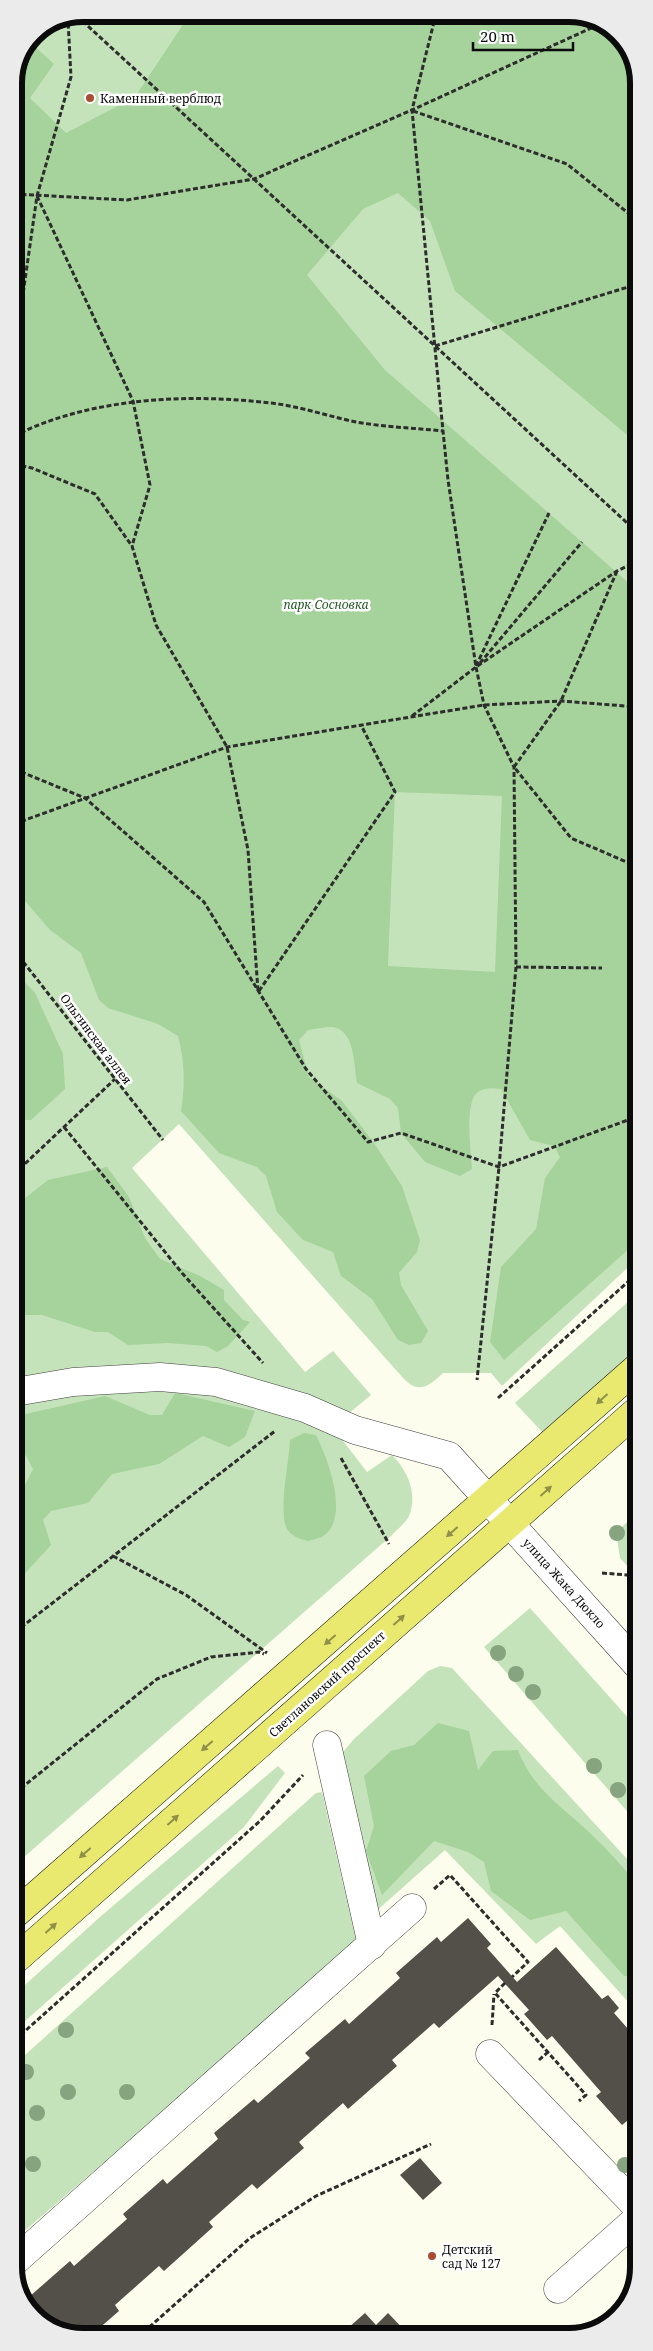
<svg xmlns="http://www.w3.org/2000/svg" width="653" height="2351" font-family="'Noto Serif',serif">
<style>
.green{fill:#c5e3ba}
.forest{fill:#a6d29b;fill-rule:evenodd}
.building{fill:#534f49}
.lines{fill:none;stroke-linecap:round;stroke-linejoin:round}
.minor-casing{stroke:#3e3e3e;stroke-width:29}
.major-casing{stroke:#1c1c1c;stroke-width:29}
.path{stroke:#2d2d2d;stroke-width:3;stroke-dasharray:5 2.5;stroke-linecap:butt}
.minor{stroke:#fff;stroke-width:28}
.major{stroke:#e9e970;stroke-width:28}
.tree{fill:#85a47f}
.oneway{fill:#909048}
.poi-dot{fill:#ab4b34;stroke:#fff;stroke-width:2}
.labels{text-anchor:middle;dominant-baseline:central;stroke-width:5;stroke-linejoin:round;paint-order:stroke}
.poi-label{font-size:12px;fill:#0b0b0b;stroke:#fff;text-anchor:start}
.park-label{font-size:12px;font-style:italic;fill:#245b26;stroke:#fff}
.street-label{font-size:12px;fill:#0b0b0b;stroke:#fff}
.rim{fill:none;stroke:#0b0b0b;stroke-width:6}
</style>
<rect width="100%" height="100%" fill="#fcfdec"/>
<g class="green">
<path d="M83,14H578L616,31L638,69L639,1257L502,1386L491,1373H443C415,1401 409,1383 387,1360L179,1124L132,1168L305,1372L333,1351L371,1395L342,1419L337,1433L367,1472L392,1455C408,1471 418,1494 409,1516C406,1523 396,1530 391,1536L15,1865L14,83L34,34Z"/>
<path d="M639,1292V1353L546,1436L515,1403Z"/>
<path d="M639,1512V1579L620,1558L616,1532Z"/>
<path d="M530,1608L639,1730V1825L484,1647Z"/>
<path d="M440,1666L452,1668L639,1872V2014L560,1926L536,1944L445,1850L374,1913L337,1759L354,1739L428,1671Z"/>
<path d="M278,1766L285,1773L244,1827L15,2030V1994L101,1916Z"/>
<path d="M322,1792L357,1945L15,2239V2064L316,1793Z"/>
</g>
<g class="forest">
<path d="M178,14H578L616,31L638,69V444L455,291L430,221L398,193L363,209L307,275L385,370L638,591L639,1240L504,1360L490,1342L501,1267L536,1229L545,1178L560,1157L554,1146L530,1140L501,1089C493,1088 485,1087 478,1092C464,1101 471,1153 472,1169L460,1176L425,1162L401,1133L398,1108L390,1099L357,1083C354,1066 355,1029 332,1027C324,1027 315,1029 308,1030L299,1040L309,1077L342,1101L374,1143L402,1186L420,1240L417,1252L399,1273L401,1285L428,1331L421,1343L409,1345L398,1340L372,1299L341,1276L333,1252L303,1240L277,1212L266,1176L257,1167L219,1153L181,1111C185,1086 185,1061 178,1036L158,1024L108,1008L99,1000L81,953L50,930L14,888V83L31,43L54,64L30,98L66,133L135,97L182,26ZM395,792L502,796L495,972L388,966Z"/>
<path d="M14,971L35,993L63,1054L65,1089L31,1120H14Z"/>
<path d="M107,1167L129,1197L145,1238L160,1259L200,1276L224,1290V1300L243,1320L250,1322L228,1346L217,1352L206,1346L168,1343L128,1345L108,1332H95L42,1315H15L14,1207L48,1180Z"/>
<path d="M175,1393L255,1411L245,1437L229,1447L203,1436L159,1464L112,1474L88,1503L51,1511L43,1520L51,1545L17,1582L15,1581V1491L23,1489L33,1469L18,1441L17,1416L105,1396L150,1415H162Z"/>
<path d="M304,1433L316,1435C327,1457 349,1513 326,1534C322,1538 314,1539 308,1541C300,1539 290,1536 286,1527C279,1507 289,1462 290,1440Z"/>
<path d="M438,1723L469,1731L478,1770L493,1751L518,1750C533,1790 563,1807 592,1835C609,1851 624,1869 639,1885V1977L624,1976L566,1911L530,1920L491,1891L484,1862L468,1852L434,1841L382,1895L366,1851L374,1826L364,1776L391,1751L414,1745Z"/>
</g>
<g class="building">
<path d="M468,1918L491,1944L487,1948L517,1982L556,1947L602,1999L608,1995L619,2008L614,2013L636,2038L639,2036V2135L627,2121L622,2125L596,2096L601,2092L552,2036L547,2040L524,2014L529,2010L498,1976L439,2028L434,2023L392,2060L397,2066L348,2109L343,2103L299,2142L304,2148L257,2189L252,2184L209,2222L213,2227L164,2271L159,2266L115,2305L119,2311L89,2337H78L37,2320L29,2306L33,2302L29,2297L70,2261L74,2266L127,2219L123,2214L163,2179L167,2184L218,2139L214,2133L254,2099L258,2103L310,2058L305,2053L345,2019L349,2024L400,1978L396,1973L437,1937L441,1942Z"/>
<path d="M420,2158L442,2183L423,2200L400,2175Z"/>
<path d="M365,2313L376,2325L388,2313L410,2336H339Z"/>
</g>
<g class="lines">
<g class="minor-casing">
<g id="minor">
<path d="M15,1392L73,1382L160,1377L216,1382L305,1408L355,1430L449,1456L639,1667"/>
<path d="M327,1745L372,1945"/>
<path d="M490,2054L639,2209"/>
<path d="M15,2261L412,1908"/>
<path d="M558,2289L639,2217"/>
</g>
</g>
<g class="major-casing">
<g id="major">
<path d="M15,1914L639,1366"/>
<path d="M15,1960L639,1409"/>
</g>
</g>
<g class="path">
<path d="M436,14L412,110L443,431L448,480L476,667L484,705L514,767L516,967L499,1167L477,1380"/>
<path d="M77,16L638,533"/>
<path d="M413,111L567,164L638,221"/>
<path d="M14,194L127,200L254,179L412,110L600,24"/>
<path d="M37,196L133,401L150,485L132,546"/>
<path d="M14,329L21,308L37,196L71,77L68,20"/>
<path d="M435,346L638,284"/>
<path d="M14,436C89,398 187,393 270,403C299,406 327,416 356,422C384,427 414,428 443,431"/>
<path d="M14,464L32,468L95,494L132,546L156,625L227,747L248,850L258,991"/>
<path d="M617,571L561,701L514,767L571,838L631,864H638"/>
<path d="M480,663L582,542"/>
<path d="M476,666L549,513"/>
<path d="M412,716L476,667L617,571L638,561"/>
<path d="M14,769L85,798L204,902L306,1069L368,1142L401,1133L499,1167L628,1120L639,1095"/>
<path d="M14,824L227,747L484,705L561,701L638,707"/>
<path d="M14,950L163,1140"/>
<path d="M516,967L602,968"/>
<path d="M259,991L395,792L361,725"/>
<path d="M64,1127L182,1273L263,1363"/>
<path d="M14,1174L115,1079"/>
<path d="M498,1398L639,1272"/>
<path d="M341,1458L389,1544"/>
<path d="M113,1556L186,1595L267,1653"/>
<path d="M602,1573L639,1576"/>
<path d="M15,1632L275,1431"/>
<path d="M15,1793L157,1679L211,1657L259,1652L264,1654"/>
<path d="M434,1889L450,1875L528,1962L512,1977"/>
<path d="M505,1983L495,1993L586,2095L579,2101"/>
<path d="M492,2025L494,1994"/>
<path d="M15,2040L260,1821L303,1775"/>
<path d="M539,2060L548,2052"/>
<path d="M138,2337L250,2238L316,2196L431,2144"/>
</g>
<use href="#minor" class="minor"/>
<use href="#major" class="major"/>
</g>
<g class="tree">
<circle cx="617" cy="1533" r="8"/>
<circle cx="498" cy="1653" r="8"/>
<circle cx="516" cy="1674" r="8"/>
<circle cx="533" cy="1692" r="8"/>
<circle cx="594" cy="1766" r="8"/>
<circle cx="618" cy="1790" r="8"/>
<circle cx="66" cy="2030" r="8"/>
<circle cx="26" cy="2072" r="8"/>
<circle cx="68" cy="2092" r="8"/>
<circle cx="127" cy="2092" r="8"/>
<circle cx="37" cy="2113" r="8"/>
<circle cx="33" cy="2164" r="8"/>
<circle cx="625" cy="2165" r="8"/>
</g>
<defs><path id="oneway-solid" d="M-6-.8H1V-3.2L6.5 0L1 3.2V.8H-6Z" transform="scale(1.25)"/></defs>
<g class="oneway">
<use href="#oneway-solid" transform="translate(602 1399) rotate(138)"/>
<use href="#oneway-solid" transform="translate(546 1491) rotate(-42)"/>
<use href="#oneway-solid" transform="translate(452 1532) rotate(139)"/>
<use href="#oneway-solid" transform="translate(399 1620) rotate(-42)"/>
<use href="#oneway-solid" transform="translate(330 1640) rotate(139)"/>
<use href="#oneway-solid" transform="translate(207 1746) rotate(139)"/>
<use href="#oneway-solid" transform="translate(173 1820) rotate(-42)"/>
<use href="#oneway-solid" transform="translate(85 1853) rotate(139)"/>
<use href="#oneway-solid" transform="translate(51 1928) rotate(-42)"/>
</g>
<g class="poi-dot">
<circle cx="90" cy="98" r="5"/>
<circle cx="432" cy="2256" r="5"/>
</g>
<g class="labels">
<g class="poi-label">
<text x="100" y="98">Каменный верблюд</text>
<text x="442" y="2249">Детский<tspan x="442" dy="14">сад № 127</tspan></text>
</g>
<g class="park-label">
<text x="326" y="604">парк Сосновка</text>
</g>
<g class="street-label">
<text transform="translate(96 1039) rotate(53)">Ольгинская аллея</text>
<text transform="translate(564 1583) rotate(48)">улица Жака Дюкло</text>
<text transform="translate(327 1684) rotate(-42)">Светлановский проспект</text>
</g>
</g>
<path d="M0 0H653V2351H0ZM83 22H569A61 61 0 0 1 630 83V2267A61 61 0 0 1 569 2328H83A61 61 0 0 1 22 2267V83A61 61 0 0 1 83 22Z" fill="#ebebeb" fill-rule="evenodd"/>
<path class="rim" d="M83 22H569A61 61 0 0 1 630 83V2267A61 61 0 0 1 569 2328H83A61 61 0 0 1 22 2267V83A61 61 0 0 1 83 22Z"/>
<path d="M473 42v8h100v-8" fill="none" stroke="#0b0b0b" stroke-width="2.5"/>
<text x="480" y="42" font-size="15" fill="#0b0b0b" stroke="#ffffff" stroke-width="4" paint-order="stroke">20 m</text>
</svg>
